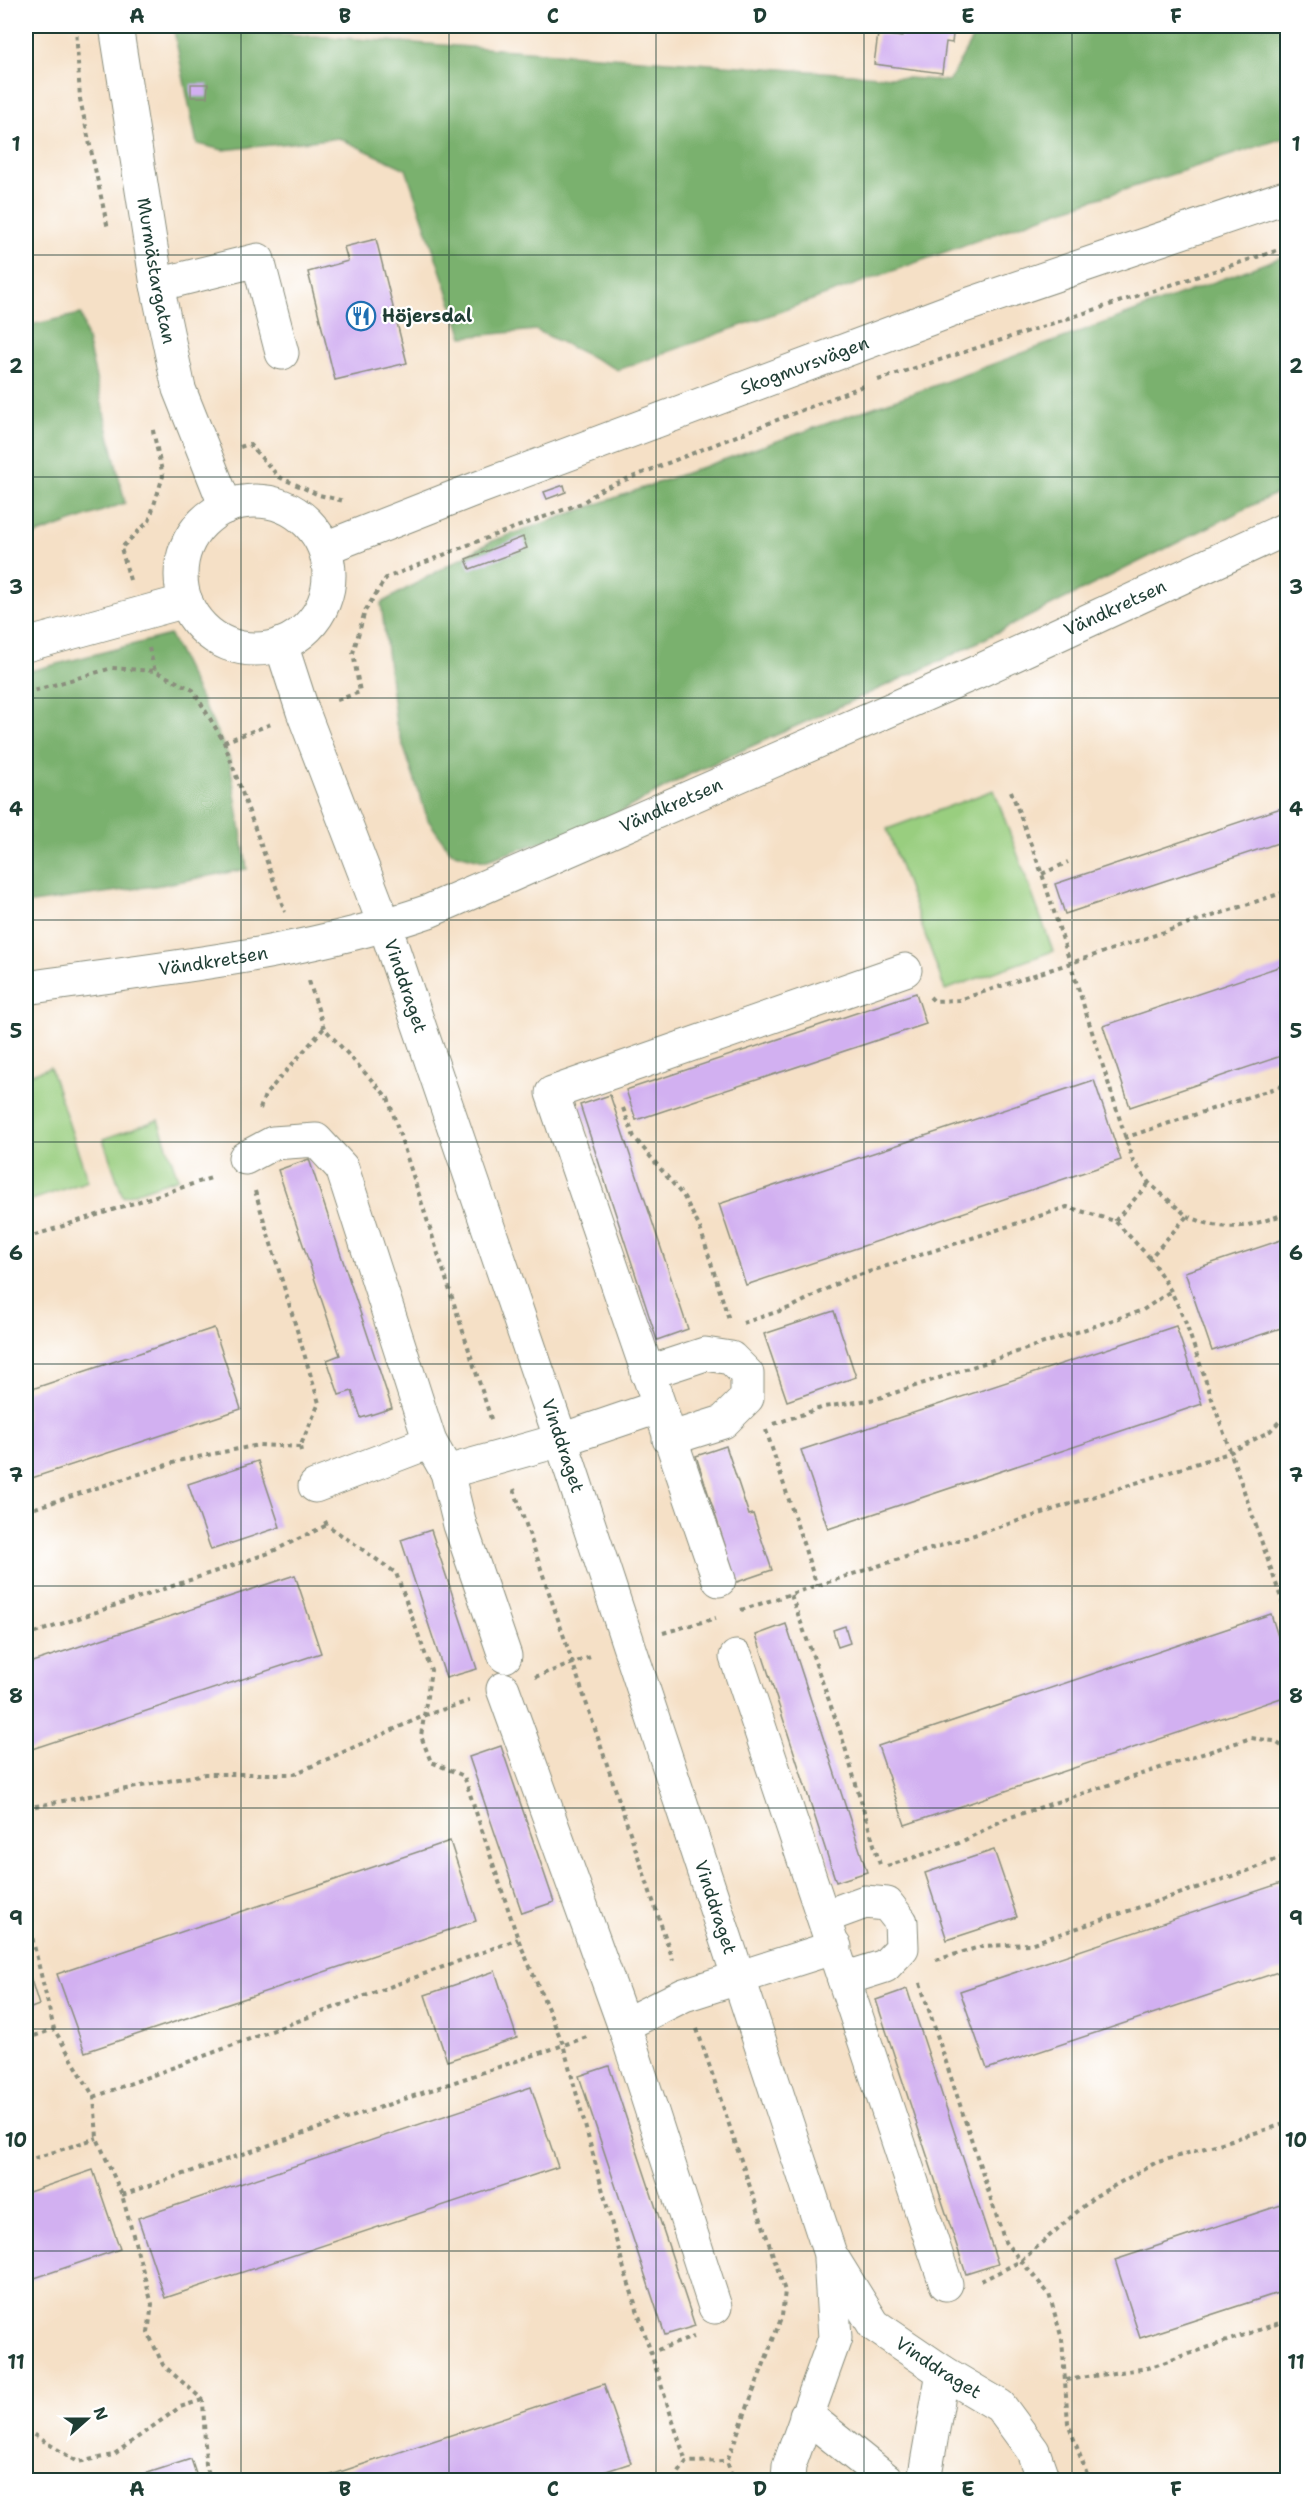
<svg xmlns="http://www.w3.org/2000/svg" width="1313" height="2506" font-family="'Shantell Sans',sans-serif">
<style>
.green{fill:#99ce7f;stroke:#5c865a;stroke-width:1.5}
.forest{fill:#7ab16e;stroke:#4c7751;stroke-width:1.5}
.building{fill:#d2b0f1}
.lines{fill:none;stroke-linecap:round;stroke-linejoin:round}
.minor-casing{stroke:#8a8e7d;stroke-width:35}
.path{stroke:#8a8e7d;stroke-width:4;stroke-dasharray:4.5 4.5;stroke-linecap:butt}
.minor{stroke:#fff;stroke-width:33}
.grid{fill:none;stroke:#1f3d34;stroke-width:1.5;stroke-opacity:0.55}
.labels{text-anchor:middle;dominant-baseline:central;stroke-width:4.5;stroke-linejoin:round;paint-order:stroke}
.street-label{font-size:18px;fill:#1f3d34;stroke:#fff}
.poi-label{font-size:18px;font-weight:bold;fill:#1f3d34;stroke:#fff;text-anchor:start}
.neatline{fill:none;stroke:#1f3d34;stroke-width:2}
.grid-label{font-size:20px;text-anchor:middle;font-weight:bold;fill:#1f3d34}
</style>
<rect width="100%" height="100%" fill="#fff"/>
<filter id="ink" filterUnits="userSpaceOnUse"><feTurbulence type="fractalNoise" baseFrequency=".0167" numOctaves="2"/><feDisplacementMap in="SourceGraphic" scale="12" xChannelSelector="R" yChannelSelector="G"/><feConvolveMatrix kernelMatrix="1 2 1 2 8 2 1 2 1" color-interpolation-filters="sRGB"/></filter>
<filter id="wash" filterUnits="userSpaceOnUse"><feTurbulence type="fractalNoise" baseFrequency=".008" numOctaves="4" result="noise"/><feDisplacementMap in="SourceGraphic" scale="24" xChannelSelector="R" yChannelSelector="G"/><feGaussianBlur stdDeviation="1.35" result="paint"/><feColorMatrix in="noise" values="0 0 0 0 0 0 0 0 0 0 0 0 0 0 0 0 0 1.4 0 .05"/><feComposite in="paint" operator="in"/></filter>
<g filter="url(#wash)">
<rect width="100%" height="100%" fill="#f5e0c6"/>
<g class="green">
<path d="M994,790L1053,951L945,990L887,829Z"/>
<path d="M50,1067L88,1181L26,1202V1076Z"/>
<path d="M158,1120L178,1178L123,1197L103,1139Z"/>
</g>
<g class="forest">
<path d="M173,26L949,81L979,26H1287V137L1056,212L618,370L536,330L463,337L406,169L339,138L223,150L197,144Z"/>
<path d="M1287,255V488L936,663L690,774L600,823L484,861L451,852L428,820L396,724L381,603L492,541L931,387Z"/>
<path d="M81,314L125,503L26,538V326Z"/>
<path d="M170,635L229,757L247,869L161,885L26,904V672Z"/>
</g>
<g id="blocks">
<g class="building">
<path d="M824,26H844L843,29Z"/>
<path d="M903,26H954L952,43L946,42L942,73L874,64L878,34L902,37Z"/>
<path d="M191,84H208L207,97H191Z"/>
<path d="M376,239L407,363L335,380L308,272L348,261L344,247Z"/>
<path d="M564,485L566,492L547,499L544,492Z"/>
<path d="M523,537L527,548L470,569L466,559Z"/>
<path d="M1287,806V840L1065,914L1055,884Z"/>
<path d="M1287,964V1054L1130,1107L1103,1026Z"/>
<path d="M916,993L926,1024L636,1120L626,1090Z"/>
<path d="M1094,1080L1121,1160L746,1285L719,1204Z"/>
<path d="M610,1095L688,1329L657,1340L580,1105Z"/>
<path d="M309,1159L392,1408L361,1418L352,1391L339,1395L327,1360L340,1355L278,1170Z"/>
<path d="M1287,1238V1326L1212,1351L1185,1272Z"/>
<path d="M834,1311L856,1377L787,1401L764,1334Z"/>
<path d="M1176,1326L1202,1404L828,1529L801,1450Z"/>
<path d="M214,1328L241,1409L26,1480V1391Z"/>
<path d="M726,1446L749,1515L753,1514L772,1570L737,1582L696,1456Z"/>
<path d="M258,1461L280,1527L211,1550L188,1484Z"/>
<path d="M431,1530L477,1669L446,1678L401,1540Z"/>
<path d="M295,1575L321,1653L26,1751V1664Z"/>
<path d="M1271,1614L1287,1665V1696L905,1825L878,1746Z"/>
<path d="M786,1624L867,1872L836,1882L756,1635Z"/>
<path d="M845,1626L850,1643L838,1647L833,1630Z"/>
<path d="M501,1746L554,1902L522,1913L469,1757Z"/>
<path d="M450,1841L476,1921L85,2052L57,1974Z"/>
<path d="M994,1850L1017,1917L947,1940L925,1873Z"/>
<path d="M1287,1881V1969L987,2069L960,1991Z"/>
<path d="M26,1964L39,2005L26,2010Z"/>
<path d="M495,1971L517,2038L447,2061L425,1995Z"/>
<path d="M907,1989L998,2264L966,2274L876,2000Z"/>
<path d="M609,2066L695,2326L665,2335L579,2076Z"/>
<path d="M531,2087L558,2167L165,2298L138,2218Z"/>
<path d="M93,2170L120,2249L26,2281V2193Z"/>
<path d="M1287,2203V2290L1140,2338L1115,2260Z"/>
<path d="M604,2384L631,2463L579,2480H316Z"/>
<path d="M191,2459L198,2480H126Z"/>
</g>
</g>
</g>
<g filter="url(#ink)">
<use href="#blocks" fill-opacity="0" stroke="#8a8e7d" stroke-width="1.5"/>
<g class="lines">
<g class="minor-casing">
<g id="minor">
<path id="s1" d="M116,26L157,285L179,389L226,507"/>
<path d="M157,285L258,260L282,353"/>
<circle cx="255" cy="575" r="74"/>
<path id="s2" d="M325,548L470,491L958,308L1288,196"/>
<path id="s3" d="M281,644L303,712L385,926L561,1440L830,2254L874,2325L943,2372L1000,2406L1033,2451L1043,2480"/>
<path d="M26,645L186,601"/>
<path id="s4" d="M26,988C161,968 299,956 429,911L979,671L1288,528"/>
<path d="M245,1158L273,1143L316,1140L342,1168L430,1442L447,1472L460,1525L505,1656"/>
<path d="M647,1373L705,1354L731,1358L747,1374V1398L723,1422L669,1439"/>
<path d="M447,1472L561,1440L658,1407"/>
<path d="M315,1486L430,1442"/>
<path d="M719,1580L552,1093L905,970"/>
<path d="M736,1657L946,2284"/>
<path d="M503,1689L624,2025L715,2307"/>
<path d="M824,1917L865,1902L887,1904L901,1922L902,1948L885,1966L844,1979"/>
<path d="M624,2025L684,1995L835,1947"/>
<path d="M806,2415L887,2480"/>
<path d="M788,2480L789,2466L835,2338L830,2259"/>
<path d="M924,2480L943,2372"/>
</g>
</g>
<g class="path">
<path d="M76,26L80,99L108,229"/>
<path d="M878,380L1288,247"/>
<path d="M240,447L249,444L279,477L319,495L344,501"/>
<path d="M130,580L121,548L149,521L163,476L152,426"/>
<path d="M149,648L155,671L193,690L224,742L285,912"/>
<path d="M26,693L112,668L155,671"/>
<path d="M337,700L360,692L353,653L365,611L386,578L473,543L582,503L602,489L863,386"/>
<path d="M224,742L271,724"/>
<path d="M1011,791L1042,874L1133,1161L1149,1183L1187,1216L1150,1258L1171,1291L1185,1321L1288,1618"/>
<path d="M1042,874L1068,862"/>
<path d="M309,981L324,1028L388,1098L492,1422"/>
<path d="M930,997L934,1001L959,1000L1288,891"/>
<path d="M623,1108L634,1137L684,1197L700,1228L729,1320"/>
<path d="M260,1109L265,1095L324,1028"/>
<path d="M1124,1138L1288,1084"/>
<path d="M255,1191L319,1403L300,1447L301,1451"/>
<path d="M1187,1216C1229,1234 1246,1227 1288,1213"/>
<path d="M1115,1221L1149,1183"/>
<path d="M26,1238L214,1177"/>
<path d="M743,1323L792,1307L844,1280L1067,1207L1115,1221L1150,1258"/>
<path d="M774,1424L824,1407L876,1399L1143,1310L1171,1291"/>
<path d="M766,1430L817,1586"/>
<path d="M514,1489L673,1960"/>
<path d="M26,1511L182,1460L259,1445L300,1447"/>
<path d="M325,1521L327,1525L396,1573L431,1670L421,1736L431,1762L464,1776L518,1939L563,2044L624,2269L686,2462"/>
<path d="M791,1595L841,1734L881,1868"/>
<path d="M741,1610L1229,1453L1270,1431L1288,1413"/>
<path d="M663,1633L716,1618"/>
<path d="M26,1636L269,1553L327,1525"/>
<path d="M535,1677L593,1656"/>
<path d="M26,1808L205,1774H294L426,1715L469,1701"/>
<path d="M887,1866L959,1843L1005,1819L1251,1738L1274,1741L1288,1750"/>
<path d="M26,1912L54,2029L94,2097L97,2138L122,2195L152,2304L148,2333L163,2365L203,2400L206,2465L211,2480"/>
<path d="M936,1960L983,1946L1030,1944L1253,1869L1288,1855"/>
<path d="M920,1983L1005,2242L1049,2294L1062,2339L1068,2423L1089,2480"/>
<path d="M697,2029L785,2291L782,2316L727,2461L733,2480"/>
<path d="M26,2039L54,2029"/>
<path d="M94,2097L518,1939"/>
<path d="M26,2161L97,2138"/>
<path d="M122,2195L590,2036"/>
<path d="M981,2281L1021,2261L1094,2197L1155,2163L1288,2123"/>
<path d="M649,2353L694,2337"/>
<path d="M1066,2380L1148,2368L1288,2320"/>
<path d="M26,2430L78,2462L113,2455L180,2407L202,2400"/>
<path d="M674,2480L686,2462L727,2461"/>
</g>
<use href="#minor" class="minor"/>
</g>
</g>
<path class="grid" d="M241,26V2480M449,26V2480M656,26V2480M864,26V2480M1072,26V2480M26,255H1288M26,477H1288M26,698H1288M26,920H1288M26,1142H1288M26,1364H1288M26,1586H1288M26,1808H1288M26,2029H1288M26,2251H1288"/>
<defs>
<g id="restaurant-ring" transform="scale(1.5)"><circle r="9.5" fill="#fff" stroke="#1f6fb2" stroke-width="1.5"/><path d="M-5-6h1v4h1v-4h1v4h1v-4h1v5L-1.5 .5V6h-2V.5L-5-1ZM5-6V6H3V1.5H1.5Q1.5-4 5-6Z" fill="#1f6fb2"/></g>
</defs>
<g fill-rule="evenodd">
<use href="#restaurant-ring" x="361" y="316"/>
</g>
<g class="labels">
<g class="street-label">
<text stroke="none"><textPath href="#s1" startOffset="248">Murmästargatan</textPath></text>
<text stroke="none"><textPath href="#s2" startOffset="513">Skogmursvägen</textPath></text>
<text stroke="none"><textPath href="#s4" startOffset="1161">Vändkretsen</textPath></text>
<text stroke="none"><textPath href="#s4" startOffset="675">Vändkretsen</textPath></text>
<text stroke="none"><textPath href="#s4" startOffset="189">Vändkretsen</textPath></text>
<text stroke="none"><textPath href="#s3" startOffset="364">Vinddraget</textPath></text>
<text stroke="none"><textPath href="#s3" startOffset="850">Vinddraget</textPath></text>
<text stroke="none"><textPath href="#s3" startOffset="1336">Vinddraget</textPath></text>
<text stroke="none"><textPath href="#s3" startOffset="1862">Vinddraget</textPath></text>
</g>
<g class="poi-label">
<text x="382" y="316">Höjersdal</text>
</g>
</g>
<rect width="1313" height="2506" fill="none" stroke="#fff" stroke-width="66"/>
<g transform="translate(87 2419) rotate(69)" stroke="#ffffff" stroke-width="4.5" paint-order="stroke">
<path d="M0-4.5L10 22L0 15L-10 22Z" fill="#1f3d34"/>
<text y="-9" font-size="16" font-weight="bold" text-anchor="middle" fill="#1f3d34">N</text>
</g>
<rect x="33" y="33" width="1247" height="2440" class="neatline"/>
<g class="grid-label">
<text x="137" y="23">A</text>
<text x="345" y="23">B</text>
<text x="553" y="23">C</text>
<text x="760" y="23">D</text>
<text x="968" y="23">E</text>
<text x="1176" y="23">F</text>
<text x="16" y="151">1</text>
<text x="1296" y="151">1</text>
<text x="16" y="373">2</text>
<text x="1296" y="373">2</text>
<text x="16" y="594">3</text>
<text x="1296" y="594">3</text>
<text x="16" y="816">4</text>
<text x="1296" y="816">4</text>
<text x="16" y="1038">5</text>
<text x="1296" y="1038">5</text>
<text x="16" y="1260">6</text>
<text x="1296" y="1260">6</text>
<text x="16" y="1482">7</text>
<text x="1296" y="1482">7</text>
<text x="16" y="1703">8</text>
<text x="1296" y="1703">8</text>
<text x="16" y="1925">9</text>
<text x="1296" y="1925">9</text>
<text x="16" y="2147">10</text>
<text x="1296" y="2147">10</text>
<text x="16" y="2369">11</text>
<text x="1296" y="2369">11</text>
<text x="137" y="2496">A</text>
<text x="345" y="2496">B</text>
<text x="553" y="2496">C</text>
<text x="760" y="2496">D</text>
<text x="968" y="2496">E</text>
<text x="1176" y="2496">F</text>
</g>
</svg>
